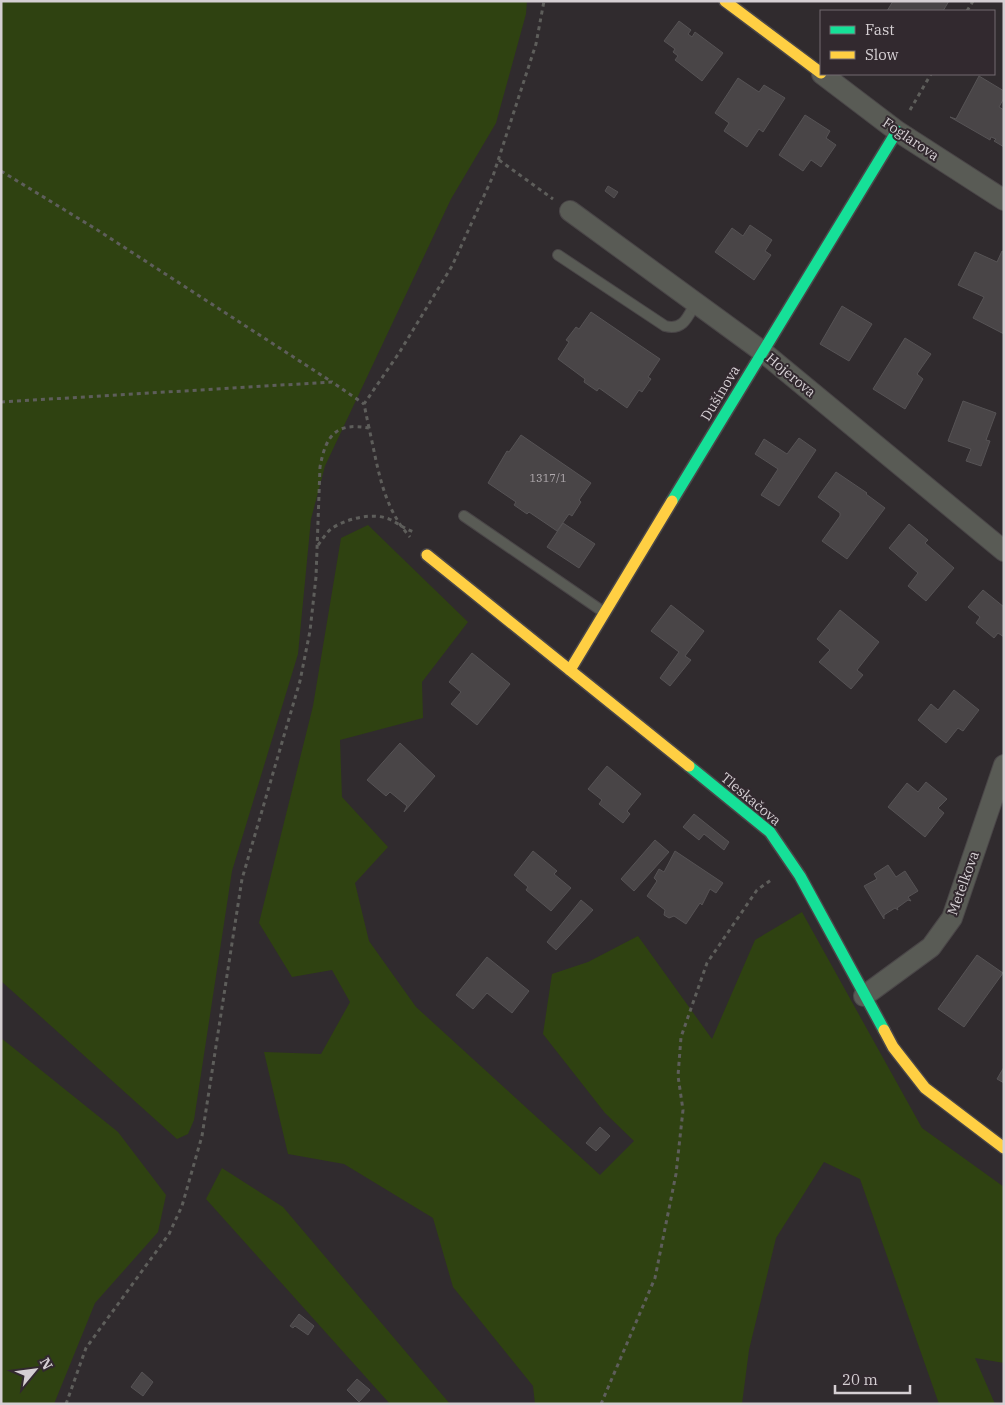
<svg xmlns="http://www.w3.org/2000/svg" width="1005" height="1405" font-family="'IBM Plex Serif',serif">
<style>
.green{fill:#2f4211}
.building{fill:#494547;stroke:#565355}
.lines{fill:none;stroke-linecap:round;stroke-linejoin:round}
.lane-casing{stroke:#4a4648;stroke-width:12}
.street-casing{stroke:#4a4648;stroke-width:22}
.fast-casing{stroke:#4a4648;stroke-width:14}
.slow-casing{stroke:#4a4648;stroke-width:14}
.path{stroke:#5e5e5b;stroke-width:3;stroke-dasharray:4 4;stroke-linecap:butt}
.lane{stroke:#595b55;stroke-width:10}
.street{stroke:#595b55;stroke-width:20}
.fast{stroke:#16e098;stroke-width:11}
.slow{stroke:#ffcf43;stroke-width:11}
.labels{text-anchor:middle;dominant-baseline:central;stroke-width:4;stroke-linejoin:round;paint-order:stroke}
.number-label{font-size:11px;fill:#b2acb0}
.street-label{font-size:14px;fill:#d5cfd3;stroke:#32292f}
</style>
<rect width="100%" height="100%" fill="#302b2e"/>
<g class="green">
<path d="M1,1H527L526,14L496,123L451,199L325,466L311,519L298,654L232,871L194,1120L188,1134L177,1139L1,981Z"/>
<path d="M368,525L468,622L422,682L423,718L340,740L342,797L388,847L355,883L369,941L416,1007L600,1175L634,1141L605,1113L543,1034L552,974L588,962L638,936L712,1039L755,940L802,912L922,1128L1004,1187V1363L975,1358L995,1404H939L860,1179L824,1162L776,1238L749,1350L742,1404H535L533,1386L453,1287L433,1218L344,1164L288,1154L264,1052L321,1054L350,1002L332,970L292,977L259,923L313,706L341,538Z"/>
<path d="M1,1038L118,1132L166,1195L158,1232L95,1303L54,1404H1Z"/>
<path d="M222,1168L283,1207L450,1404H390L206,1199Z"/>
</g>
<g class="building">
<path d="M893,1H949L943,11H887Z"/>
<path d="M679,21L691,30L688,34L692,37L695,32L723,53L702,81L675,60L678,56L673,52L675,49L664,41Z"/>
<path d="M979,76L1004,91V98L999,107L1004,110V147L994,141L996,139L991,137L990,140L950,117L956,119Z"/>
<path d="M738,78L759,92L764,85L785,98L763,132L759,129L747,147L724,131L729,123L715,113Z"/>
<path d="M805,115L830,131L826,138L836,145L821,167L811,160L803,171L779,155Z"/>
<path d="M608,186L618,192L614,198L605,191Z"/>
<path d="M750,225L772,240L765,251L771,255L754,280L715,252L732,228L743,236Z"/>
<path d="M1002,251L1004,252V334L973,318L984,297L958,285L975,252L997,262Z"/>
<path d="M842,306L872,324L849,361L820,344Z"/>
<path d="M591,312L660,359L648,377L651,379L642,392L639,390L627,408L599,388L597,391L584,382L585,379L558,359L569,342L566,340L576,327L579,329Z"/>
<path d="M905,338L931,354L917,374L923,379L905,409L873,389Z"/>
<path d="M963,401L996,413L986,440L990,441L981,466L966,461L971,449L948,441Z"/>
<path d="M521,435L591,483L579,500L581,502L572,516L569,514L557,531L529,512L527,514L514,505L516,502L488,483L507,451L509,452Z"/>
<path d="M799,438L816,450L779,506L761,495L778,469L755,454L764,439L787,454Z"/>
<path d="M836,472L867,493L866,494L885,508L847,559L822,541L840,516V513L818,497Z"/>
<path d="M563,523L595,544L579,568L547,547Z"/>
<path d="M909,524L928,540L925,543L954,568L926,601L908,586L918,573L889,548Z"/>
<path d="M983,590L1004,607V637L998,633L994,638L976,623L980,617L968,607Z"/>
<path d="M671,605L704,631L685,656L691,660L670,686L660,678L679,652L651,631Z"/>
<path d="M840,610L879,642L857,670L863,675L851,689L819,662L830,650L817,639Z"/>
<path d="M472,653L510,684L477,725L451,704L461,692L449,682Z"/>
<path d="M954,690L979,710L963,731L958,728L946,743L918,720L931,704L938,710Z"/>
<path d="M400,743L435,776L404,812L407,806L390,792L386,796L367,780Z"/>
<path d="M607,766L641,794L627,811L630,814L623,823L599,804L602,800L588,789Z"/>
<path d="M926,782L947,799L938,808L944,813L925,837L888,807L907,783L918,792Z"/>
<path d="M694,814L729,842L724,850L704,834L699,840L683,827Z"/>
<path d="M655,840L669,852L634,891L621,879Z"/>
<path d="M533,851L557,871L554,874L571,888L551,911L526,890L528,887L514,875Z"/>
<path d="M675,851L723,883L716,893L710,889L702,905L700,903L686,924L674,916L669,918L664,915L665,910L647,896L657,881L654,878L659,869L664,872Z"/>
<path d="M888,865L896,877L905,871L918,891L908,897L911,901L908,900L897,908L898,910L895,908L884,915V919L864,886L877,879L874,874Z"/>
<path d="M581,900L593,910L556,950L547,942Z"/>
<path d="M977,955L1003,973L964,1027L938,1009Z"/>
<path d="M487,957L529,991L512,1013L487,993L473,1009L456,995Z"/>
<path d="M1004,1067V1083L997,1079Z"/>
<path d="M600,1127L610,1136L596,1151L586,1143Z"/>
<path d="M299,1314L314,1326L308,1335L295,1326L293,1328L290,1326Z"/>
<path d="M142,1372L153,1382L143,1396L131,1387Z"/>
<path d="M357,1379L370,1390L359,1402L347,1390Z"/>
</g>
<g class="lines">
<g class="lane-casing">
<g id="lane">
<path d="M558,255L665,326C684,331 688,316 696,302"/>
<path d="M464,516L605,613"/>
</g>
</g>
<g class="street-casing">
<g id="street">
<path d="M822,74L897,131L1004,200"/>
<path d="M570,211L763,352L1004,551"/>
<path d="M864,996L931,947L952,918L1004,765"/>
</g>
</g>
<g class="fast-casing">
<g id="fast">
<path d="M672,501L897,131"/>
<path d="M689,766L770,832L800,876L884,1030"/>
</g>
</g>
<g class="slow-casing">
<g id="slow">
<path d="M725,1L821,73"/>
<path d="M427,555L689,766"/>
<path d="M570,670L672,501"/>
<path d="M884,1030L893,1047L925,1088L1004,1148"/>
</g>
</g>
<g class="path">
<path d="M967,11L973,1"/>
<path d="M910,110L931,74"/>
<path d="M499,160L553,199"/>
<path d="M1,171L99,231L332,382"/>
<path d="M1,402L332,382L364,404"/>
<path d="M369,428L364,404L399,353L452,266L493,176L536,44L544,1"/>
<path d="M318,545C322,540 326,533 331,529C345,519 372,512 389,519C398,523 404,529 414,532"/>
<path d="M66,1404L86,1348L169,1234L182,1206L202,1136L242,879L300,681L310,631L316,577L320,467C326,435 336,422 369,428C378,467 382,506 410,537"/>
<path d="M601,1404L655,1278L676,1174L683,1110L678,1076L681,1037L707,963L757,890L771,880"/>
</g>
<use href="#lane" class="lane"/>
<use href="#street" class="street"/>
<use href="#fast" class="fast"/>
<use href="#slow" class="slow"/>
</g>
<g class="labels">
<g class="number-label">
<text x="548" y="478">1317/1</text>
</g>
<g class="street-label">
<text transform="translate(911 139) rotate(34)">Foglarova</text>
<text transform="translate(791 375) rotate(40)">Hojerova</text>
<text transform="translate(720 393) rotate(-59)">Dušínova</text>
<text transform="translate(751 799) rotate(40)">Tleskačova</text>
<text transform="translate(963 883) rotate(-70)">Metelkova</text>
</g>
</g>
<rect width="1005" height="1405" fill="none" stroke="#d5cfd3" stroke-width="5"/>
<rect x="820" y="10" width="175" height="65" fill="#32292f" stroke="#736b71"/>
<rect x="830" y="26" width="25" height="8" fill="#16e098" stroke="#736b71"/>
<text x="865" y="35" font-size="15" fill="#d5cfd3">Fast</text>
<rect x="830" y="51" width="25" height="8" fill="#ffcf43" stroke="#736b71"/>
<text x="865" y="60" font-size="15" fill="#d5cfd3">Slow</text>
<g transform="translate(35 1370) rotate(61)" stroke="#32292f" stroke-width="4" paint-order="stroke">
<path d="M0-4L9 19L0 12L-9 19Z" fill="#d5cfd3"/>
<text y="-8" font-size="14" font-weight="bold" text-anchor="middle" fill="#d5cfd3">N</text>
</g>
<path d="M835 1385v8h75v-8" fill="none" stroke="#d5cfd3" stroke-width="2.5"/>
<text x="842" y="1385" font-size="15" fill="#d5cfd3" stroke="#32292f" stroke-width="4" paint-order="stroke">20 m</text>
</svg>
